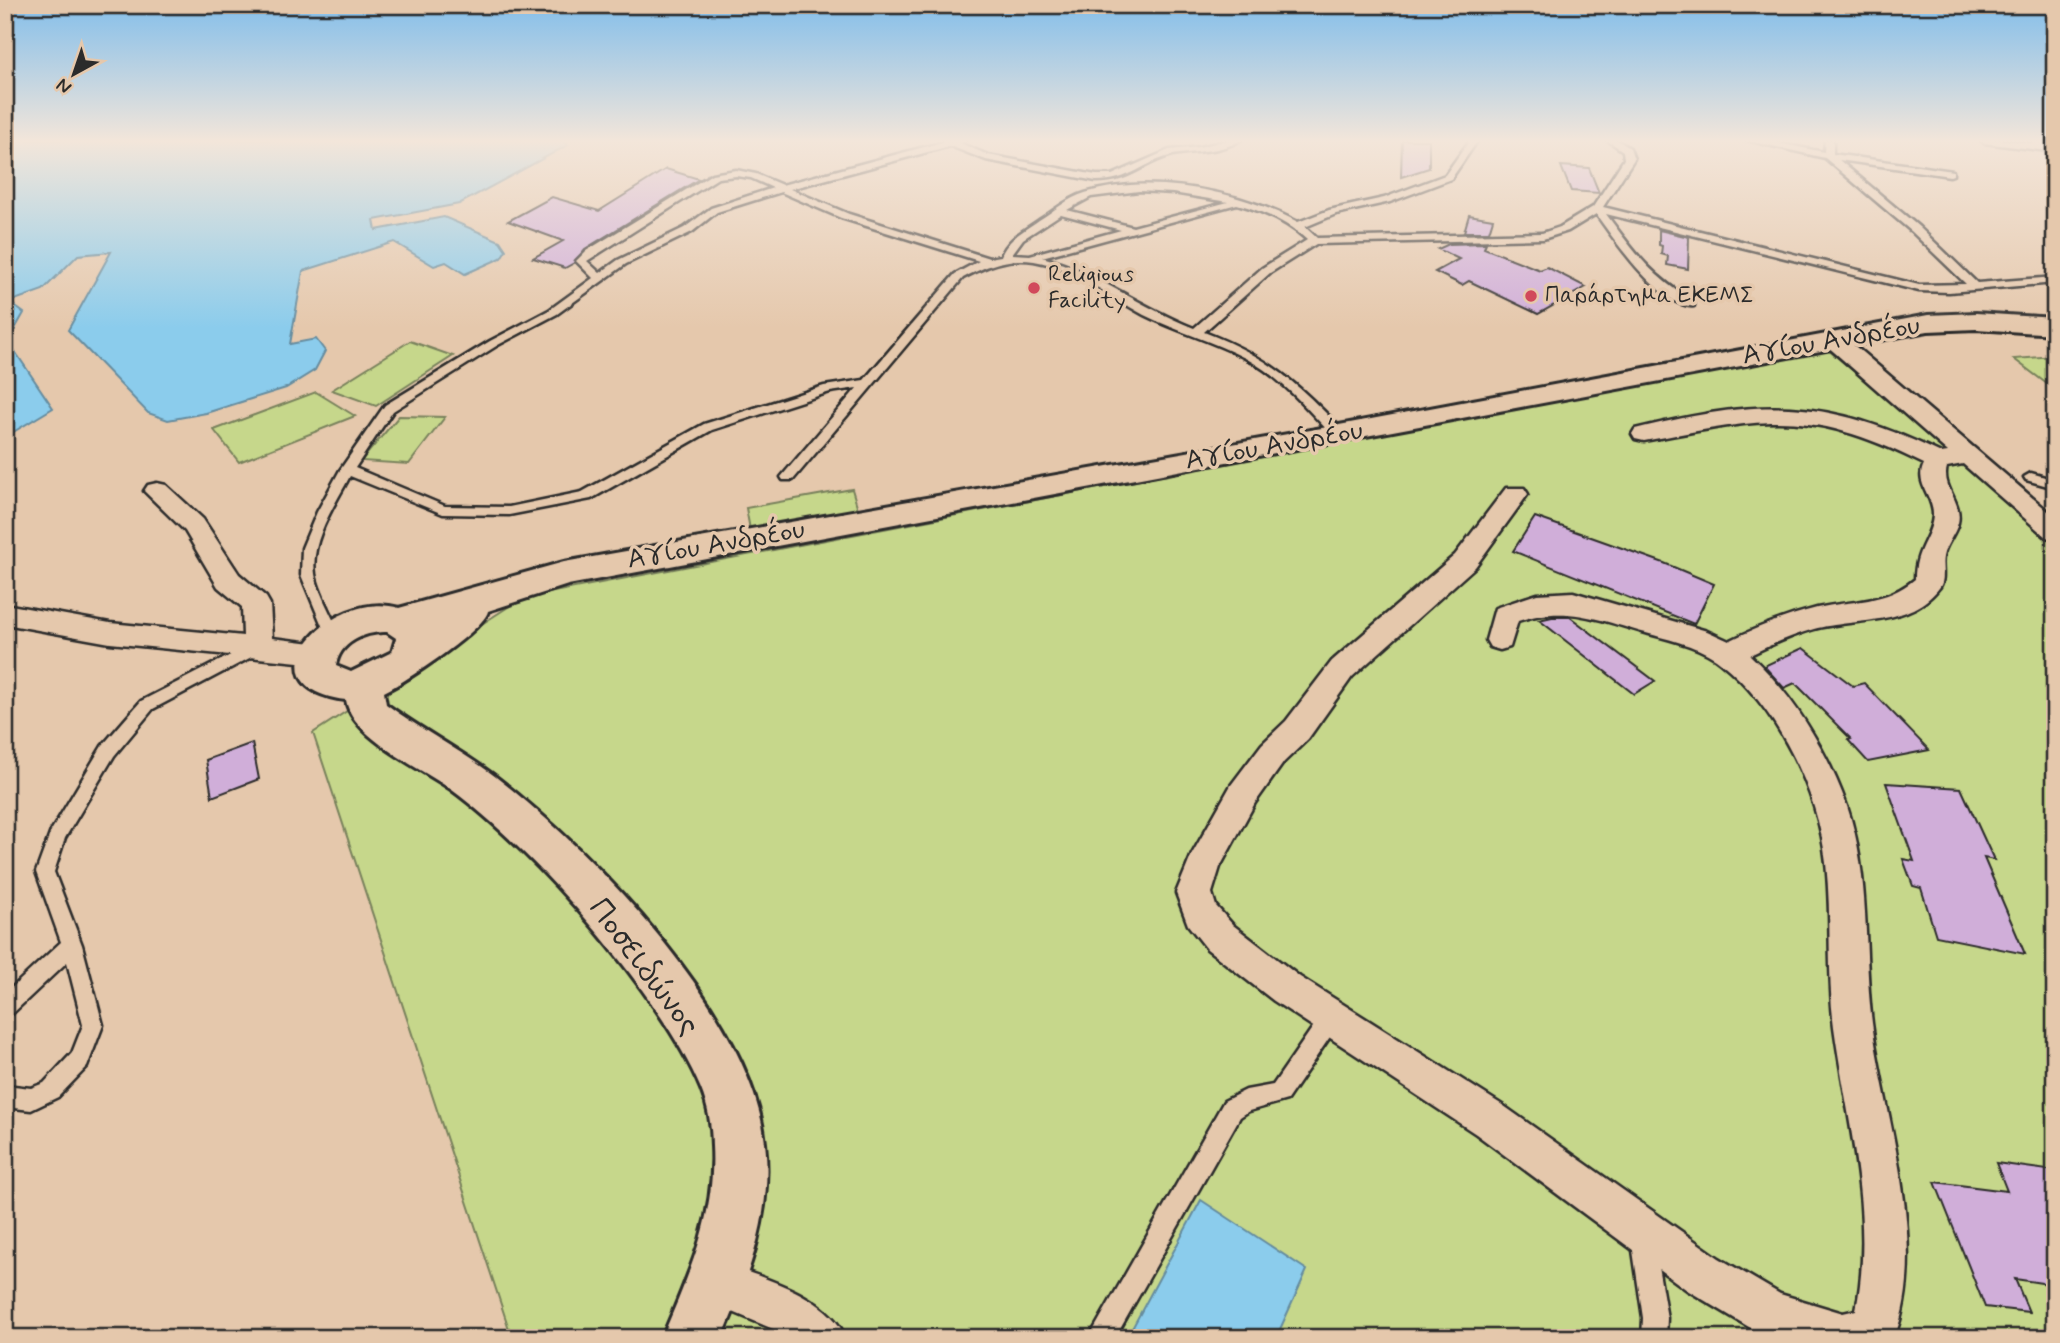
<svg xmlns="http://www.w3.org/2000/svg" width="2060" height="1343" font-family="Mynerve,sans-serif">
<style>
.green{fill:#c6d78b;stroke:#78815b;stroke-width:2}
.water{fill:#8bccec;stroke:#658c9f;stroke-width:2}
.building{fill:#d0aed9;stroke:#2b2b2b;stroke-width:2}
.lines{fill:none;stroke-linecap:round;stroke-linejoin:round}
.lane-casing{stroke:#2b2b2b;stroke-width:5}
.street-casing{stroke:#2b2b2b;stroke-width:5}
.secondary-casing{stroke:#2b2b2b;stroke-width:6}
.lane{fill:#e5c8ac;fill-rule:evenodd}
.street{fill:#e5c8ac;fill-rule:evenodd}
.secondary{fill:#e5c8ac;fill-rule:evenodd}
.poi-dot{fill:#d1495b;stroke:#e5c8ac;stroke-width:2.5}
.labels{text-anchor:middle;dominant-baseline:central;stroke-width:7;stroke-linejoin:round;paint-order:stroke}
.far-poi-label{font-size:23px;fill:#2b2b2b;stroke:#e5c8ac;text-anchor:start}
.street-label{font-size:28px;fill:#2b2b2b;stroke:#e5c8ac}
.near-street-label{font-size:33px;fill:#2b2b2b;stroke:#e5c8ac}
</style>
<rect width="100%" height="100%" fill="#e5c8ac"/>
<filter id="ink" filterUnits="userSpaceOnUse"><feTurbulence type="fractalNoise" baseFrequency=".0143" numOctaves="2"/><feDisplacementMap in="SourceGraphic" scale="14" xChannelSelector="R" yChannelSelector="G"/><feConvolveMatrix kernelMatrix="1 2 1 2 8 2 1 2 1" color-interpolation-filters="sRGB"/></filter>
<g filter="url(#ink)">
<g class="green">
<path d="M410,341L453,356L376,406L332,390Z"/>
<path d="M1827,349L2000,493L2055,511V1338H512L313,733L522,598Z"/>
<path d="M2055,356V390L2014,359Z"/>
<path d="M316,392L355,416L239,462L214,430Z"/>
<path d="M399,416L445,417L409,464L361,461Z"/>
<path d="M852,489L863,526L753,546L746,508Z"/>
</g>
<g class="water">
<path d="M5,140H562L568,145L459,204L374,220L376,230L444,217L500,241L506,250L501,258L465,274L446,262L434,266L394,242L303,271L290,344L316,339L325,351L315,370L286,388L206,413L168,420L148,413L68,330L111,252L78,255L43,290L9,302L24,313L8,341L53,408L5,437Z"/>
<path d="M1201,1200L1307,1270L1276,1338H1127Z"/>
</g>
<g class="building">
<path d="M1402,140H1429V168L1401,177Z"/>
<path d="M1561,166L1589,168L1599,193L1571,191Z"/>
<path d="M666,169L699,179L585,249L574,263L565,268L533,258L563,241L508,221L552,197L599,211Z"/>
<path d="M1469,215L1493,219L1489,232H1464Z"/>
<path d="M1659,230L1689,237L1688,269L1667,265L1668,256L1661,254L1662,246L1659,245Z"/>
<path d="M1486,243L1484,248L1540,270L1547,267L1586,287L1538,314L1469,281L1462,285L1435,272L1459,259L1438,249L1449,244Z"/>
<path d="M1535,517L1664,563L1714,584L1694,624L1513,551Z"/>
<path d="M1552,617H1570L1655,681L1634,694L1539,620Z"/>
<path d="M1803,648L1853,686L1864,683L1929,750L1868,762L1848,740L1851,739L1795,683L1784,688L1764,666Z"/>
<path d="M252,743L259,779L212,797L206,760Z"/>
<path d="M1886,783L1961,788L1994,860L1984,858L2025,954L1936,936L1921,888L1913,886L1903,859L1914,861Z"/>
<path d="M1996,1163L2055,1171V1285L2015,1279L2029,1312L1985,1307L1935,1182L2007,1191Z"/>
</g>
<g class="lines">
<g class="lane-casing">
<g id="lane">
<path d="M943,140H965L960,143L988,155L1096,175H1112L1169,150L1199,147L1228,140H1241C1222,152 1195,151 1173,155C1143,162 1131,181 1096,181L986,160L950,146L790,189L849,214L989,258L1001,256C1008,238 1024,231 1039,220C1054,211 1068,198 1085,193C1150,173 1240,191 1298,222L1329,210L1384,198L1445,175L1470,140H1478L1451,179L1390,202L1336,214L1305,227L1317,238L1542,233L1560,227L1593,207L1624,159L1623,151L1607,140H1617L1630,148L1634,159L1603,207L1919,285L1966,284L1911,231L1825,158L1746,140H1762L1824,152L1825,140H1833V154L1953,171V175L1950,176L1839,160L1919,227L1977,283L2055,277V283L1949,292L1919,291L1606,214C1636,254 1650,275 1694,302V306C1662,310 1613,238 1596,214L1568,231L1543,239L1316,244L1270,273L1204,332C1271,358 1294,381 1344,431V437H1334C1307,409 1282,378 1247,359C1213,341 1178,332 1144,315C1109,296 1074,268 1034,261C1007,257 986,266 963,278L793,480H783L781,477L857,388L830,392L712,430L591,499L509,515L443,514L350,476C335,505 310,540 315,574C318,592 333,618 341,636L333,642L328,640L301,575L302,548L317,512L340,470L385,405L490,341L549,310L593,278L576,261L586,251L712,174L736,170L756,174L782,185L943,142ZM736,176L751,178L773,188L711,208L684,228L618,260L600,273L587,261L718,178ZM1139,191L1173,193L1228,202L1133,227L1067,210L1091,197ZM781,192L841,218L979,261L955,274L864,380L824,386L704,424L582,492L509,507L445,506L355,468L393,411L498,345L557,314L626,264L692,232L717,212ZM1237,204C1263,211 1287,222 1307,240L1262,268L1194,328C1142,308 1096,272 1042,257ZM1061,214L1121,230L1030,255L1012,254L1023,239Z"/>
<path d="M1980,140H2003L2055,146V152L1984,143Z"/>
<path d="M2031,473L2055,480V488L2026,480L2024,477Z"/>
<path d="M256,642L264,648L261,652L153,709L114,756L65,838L54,872L82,945L103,1025L87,1067L58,1097L31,1110L5,1107V1085L31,1088L44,1083L72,1053L83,1025L67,962L12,1014L5,1016V994L61,942L36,872L51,831L102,746L141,701Z"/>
<path d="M1331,1008L1338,1011L1341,1018L1338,1025L1287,1100L1249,1111L1240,1117L1115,1338H1089L1224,1101L1246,1090L1273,1085L1324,1011Z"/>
<path d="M1642,1226L1650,1229L1653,1237L1667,1318L1666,1338H1642L1643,1318L1631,1237L1634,1229Z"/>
</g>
</g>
<g class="street-casing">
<g id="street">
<path d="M1834,333L1842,335L2055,517V540L2046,537L1963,464L1947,467C1941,488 1963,501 1958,523C1955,535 1945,545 1943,557C1941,567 1946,580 1939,588C1910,626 1856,618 1814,629C1792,635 1771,645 1750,655C1793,695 1827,750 1847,806C1871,876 1863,951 1872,1023C1884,1115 1931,1248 1894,1338H1774L1754,1330L1687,1290L1476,1134L1274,1001L1207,949L1188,925L1176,893L1192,854L1231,785L1262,744L1286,721L1332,661L1455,555L1506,488H1524L1528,494L1475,567L1352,677L1308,739L1284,762L1255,803L1220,867L1212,893L1216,906L1233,925L1300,977L1504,1106L1719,1258L1780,1294L1843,1313L1856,1310C1875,1215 1847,1121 1834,1027C1827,973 1832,918 1826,863C1818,791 1778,708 1720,662C1700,646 1670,640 1646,633C1599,620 1566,604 1518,621L1510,647L1500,650L1490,647L1486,640L1495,608L1537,594L1573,592L1707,631L1729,641C1757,627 1786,616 1817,608C1852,600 1886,604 1915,579C1915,548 1931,539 1933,516C1934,496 1914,484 1924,464C1807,406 1767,418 1644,441L1635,439L1632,434L1635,429C1760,398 1824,396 1941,453L1948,452L1826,345L1823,340L1826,335Z"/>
<path d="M157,483L166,485L203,519L239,574L266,597L270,604L272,638L328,645L333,653L328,661L318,664L110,643L5,624V604L110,623L243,636L242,607L218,587L185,531L144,491L148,485Z"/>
<path d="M718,1261C760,1278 827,1293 846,1338H786L778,1331L702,1299L696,1283L702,1267Z"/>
</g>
</g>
<g class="secondary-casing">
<g id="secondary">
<path d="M2032,140H2055V149L2035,145Z"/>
<path d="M1976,313L2055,318V334L1976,329L1928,331L568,585L488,611C484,630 405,682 384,692L386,704C421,730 461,750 496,777C594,853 752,1015 765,1143C773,1211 749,1276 722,1338H662C689,1274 716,1216 712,1146C712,1127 708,1106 701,1089C661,994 535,851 452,790C423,769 352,738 346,700C242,687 331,588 399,608L564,562L1339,425L1928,315ZM387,632L396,638L392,652L351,672L336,666C339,642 366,631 387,632Z"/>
</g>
</g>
<use href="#lane" class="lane"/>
<use href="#street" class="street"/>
<use href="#secondary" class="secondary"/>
</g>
</g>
<linearGradient id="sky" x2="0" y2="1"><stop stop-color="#83beea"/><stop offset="0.43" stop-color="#f3e6da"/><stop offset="1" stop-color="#f3e6da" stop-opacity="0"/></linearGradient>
<rect width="2060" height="328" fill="url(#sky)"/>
<g class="poi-dot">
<circle cx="1034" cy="288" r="7"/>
<circle cx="1531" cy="296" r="7"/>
</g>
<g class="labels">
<g class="far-poi-label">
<text x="1048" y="275">Religious<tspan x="1048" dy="26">Facility</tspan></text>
<text x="1545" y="296">Παράρτημα ΕΚΕΜΣ</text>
</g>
<g class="street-label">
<text transform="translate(1831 341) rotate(-10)">Αγίου Ανδρέου</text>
<text transform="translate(1274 446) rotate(-10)">Αγίου Ανδρέου</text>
<text transform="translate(716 545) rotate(-10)">Αγίου Ανδρέου</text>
</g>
<g class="near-street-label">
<text transform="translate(644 967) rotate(53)">Ποσειδώνος</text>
</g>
</g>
<rect width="2060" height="1343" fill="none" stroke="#e5c8ac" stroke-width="28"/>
<rect x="14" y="14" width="2032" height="1315" fill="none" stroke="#2b2b2b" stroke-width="2.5" filter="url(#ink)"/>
<g transform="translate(74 74) rotate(220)" stroke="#e5c8ac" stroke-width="5" paint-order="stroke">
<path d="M0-5L12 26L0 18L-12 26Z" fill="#2b2b2b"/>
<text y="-10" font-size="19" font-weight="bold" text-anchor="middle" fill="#2b2b2b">N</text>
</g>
</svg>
